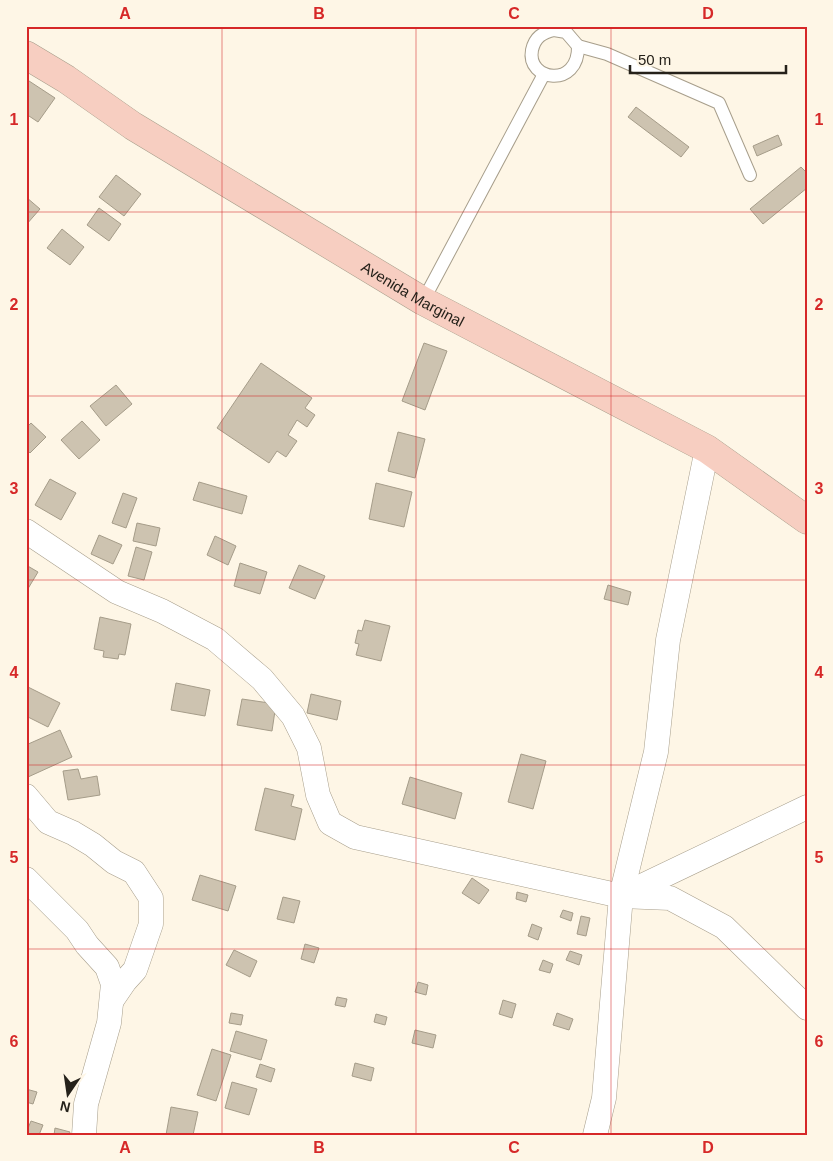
<svg xmlns="http://www.w3.org/2000/svg" width="833" height="1161" font-family="Helvetica,sans-serif">
<style>
.building{fill:#cdc3b0;stroke:#a59c89}
.lines{fill:none;stroke-linecap:round;stroke-linejoin:round}
.lane-casing{stroke:#a79e8b;stroke-width:14}
.street-casing{stroke:#a79e8b;stroke-width:25}
.secondary-casing{stroke:#a79e8b;stroke-width:29}
.lane{stroke:#fff;stroke-width:12}
.street{stroke:#fff;stroke-width:24}
.secondary{stroke:#f7cec1;stroke-width:28}
.grid{fill:none;stroke:#d62828;stroke-width:1;stroke-opacity:0.55}
.labels{text-anchor:middle;dominant-baseline:central;stroke-width:4;stroke-linejoin:round;paint-order:stroke}
.street-label{font-size:15px;fill:#25211a;stroke:#fef6e6}
.neatline{fill:none;stroke:#d62828;stroke-width:2}
.grid-label{font-size:16px;text-anchor:middle;font-weight:bold;fill:#d62828}
</style>
<rect width="100%" height="100%" fill="#fef6e6"/>
<g class="building">
<path d="M26,79L55,98L38,122L26,114Z"/>
<path d="M636,107L689,147L681,157L628,117Z"/>
<path d="M778,135L782,145L757,156L753,146Z"/>
<path d="M801,167L807,173V188L763,224L750,209Z"/>
<path d="M116,175L141,194L124,216L99,197Z"/>
<path d="M26,197L40,209L26,225Z"/>
<path d="M99,208L121,224L109,241L87,225Z"/>
<path d="M62,229L84,247L70,265L47,248Z"/>
<path d="M424,343L447,351L425,410L402,401Z"/>
<path d="M261,363L312,398L305,408L315,415L307,427L297,420L288,435L297,441L286,457L277,451L269,463L217,428Z"/>
<path d="M116,385L132,404L106,426L90,406Z"/>
<path d="M82,421L100,440L79,459L61,440Z"/>
<path d="M31,423L46,437L30,453L26,449V428Z"/>
<path d="M398,432L425,439L415,478L388,471Z"/>
<path d="M50,479L76,493L61,520L35,505Z"/>
<path d="M199,482L247,496L242,514L193,500Z"/>
<path d="M376,483L412,492L404,527L369,519Z"/>
<path d="M123,493L137,498L126,528L112,523Z"/>
<path d="M137,523L160,528L156,546L133,541Z"/>
<path d="M99,535L122,545L113,564L91,554Z"/>
<path d="M215,536L236,546L228,565L207,555Z"/>
<path d="M136,547L152,552L144,580L128,576Z"/>
<path d="M240,563L267,572L260,594L234,586Z"/>
<path d="M26,565L38,572L26,592Z"/>
<path d="M299,565L325,576L315,599L289,588Z"/>
<path d="M608,585L631,592L628,605L604,599Z"/>
<path d="M100,617L131,624L125,655L119,654L118,659L103,657L104,651L94,649Z"/>
<path d="M365,620L390,626L381,661L356,655L359,644L355,643L358,630L362,631Z"/>
<path d="M176,683L210,690L205,716L171,710Z"/>
<path d="M26,686L60,703L48,727L26,716Z"/>
<path d="M311,694L341,701L337,720L307,713Z"/>
<path d="M242,699L276,704L272,731L237,725Z"/>
<path d="M60,730L72,757L28,777L26,773V745Z"/>
<path d="M521,754L546,761L533,809L508,802Z"/>
<path d="M78,769L81,779L97,776L100,795L68,800L63,771Z"/>
<path d="M410,777L462,793L455,819L402,804Z"/>
<path d="M265,788L294,795L291,806L302,809L295,840L255,830Z"/>
<path d="M200,875L236,886L228,911L192,900Z"/>
<path d="M472,878L489,890L479,904L462,893Z"/>
<path d="M517,892L528,895L526,902L516,899Z"/>
<path d="M283,897L300,901L294,923L277,919Z"/>
<path d="M563,910L573,913L571,921L560,917Z"/>
<path d="M581,916L590,918L586,936L577,934Z"/>
<path d="M532,924L542,928L538,940L528,936Z"/>
<path d="M305,944L319,948L314,963L301,959Z"/>
<path d="M234,950L257,961L250,977L226,965Z"/>
<path d="M570,951L582,955L579,965L566,960Z"/>
<path d="M543,960L553,964L550,973L539,970Z"/>
<path d="M418,982L428,985L426,995L415,992Z"/>
<path d="M337,997L347,999L345,1007L335,1005Z"/>
<path d="M503,1000L516,1004L512,1018L499,1014Z"/>
<path d="M231,1013L243,1015L241,1025L229,1023Z"/>
<path d="M557,1013L573,1019L569,1030L553,1025Z"/>
<path d="M376,1014L387,1017L385,1025L374,1022Z"/>
<path d="M415,1030L436,1035L433,1048L412,1043Z"/>
<path d="M236,1031L267,1040L261,1060L230,1051Z"/>
<path d="M212,1049L231,1055L216,1101L197,1095Z"/>
<path d="M355,1063L374,1068L371,1081L352,1076Z"/>
<path d="M260,1064L275,1069L271,1082L256,1077Z"/>
<path d="M232,1082L257,1089L249,1115L225,1108Z"/>
<path d="M26,1089L37,1092L33,1104L26,1102Z"/>
<path d="M171,1107L198,1112L193,1135H166Z"/>
<path d="M31,1121L43,1125L39,1135L26,1133Z"/>
<path d="M55,1128L70,1132L69,1135H54Z"/>
</g>
<g class="lines">
<g class="lane-casing">
<g id="lane">
<path d="M554,30L566,32L578,46C579,89 526,81 532,50C535,37 542,33 554,30Z"/>
<path d="M578,46L607,54L719,103L750,175"/>
<path d="M423,301L544,74"/>
</g>
</g>
<g class="street-casing">
<g id="street">
<path d="M26,531L117,592L162,611L215,639L262,679L293,716L309,748L318,795L330,823L355,837L621,896L670,898L724,927L807,1008"/>
<path d="M26,796L48,822L73,833L93,845L114,862L134,872L151,898V924L135,970L125,981L112,1000"/>
<path d="M26,879L77,930L87,945L107,967L113,984L109,1023L86,1104L84,1135"/>
<path d="M625,894L807,807"/>
<path d="M595,1135L604,1098L621,896L656,752L668,640L707,449"/>
</g>
</g>
<g class="secondary-casing">
<g id="secondary">
<path id="s1" d="M26,55L66,79L133,126L423,301L707,449L807,520"/>
</g>
</g>
<use href="#lane" class="lane"/>
<use href="#street" class="street"/>
<use href="#secondary" class="secondary"/>
</g>
<path class="grid" d="M222,26V1135M416,26V1135M611,26V1135M26,212H807M26,396H807M26,580H807M26,765H807M26,949H807"/>
<g class="labels">
<g class="street-label">
<text stroke="none"><textPath href="#s1" startOffset="455">Avenida Marginal</textPath></text>
</g>
</g>
<rect width="833" height="1161" fill="none" stroke="#fef6e6" stroke-width="55"/>
<g transform="translate(68 1094) rotate(193)" stroke="#fef6e6" stroke-width="4" paint-order="stroke">
<path d="M0-4L9 19L0 12L-9 19Z" fill="#25211a"/>
<text y="-8" font-size="14" font-weight="bold" text-anchor="middle" fill="#25211a">N</text>
</g>
<path d="M630 65v8h156v-8" fill="none" stroke="#25211a" stroke-width="2.5"/>
<text x="638" y="65" font-size="15" fill="#25211a" stroke="#fef6e6" stroke-width="4" paint-order="stroke">50 m</text>
<rect x="28" y="28" width="778" height="1106" class="neatline"/>
<g class="grid-label">
<text x="125" y="19">A</text>
<text x="319" y="19">B</text>
<text x="514" y="19">C</text>
<text x="708" y="19">D</text>
<text x="14" y="125">1</text>
<text x="819" y="125">1</text>
<text x="14" y="310">2</text>
<text x="819" y="310">2</text>
<text x="14" y="494">3</text>
<text x="819" y="494">3</text>
<text x="14" y="678">4</text>
<text x="819" y="678">4</text>
<text x="14" y="863">5</text>
<text x="819" y="863">5</text>
<text x="14" y="1047">6</text>
<text x="819" y="1047">6</text>
<text x="125" y="1153">A</text>
<text x="319" y="1153">B</text>
<text x="514" y="1153">C</text>
<text x="708" y="1153">D</text>
</g>
</svg>
